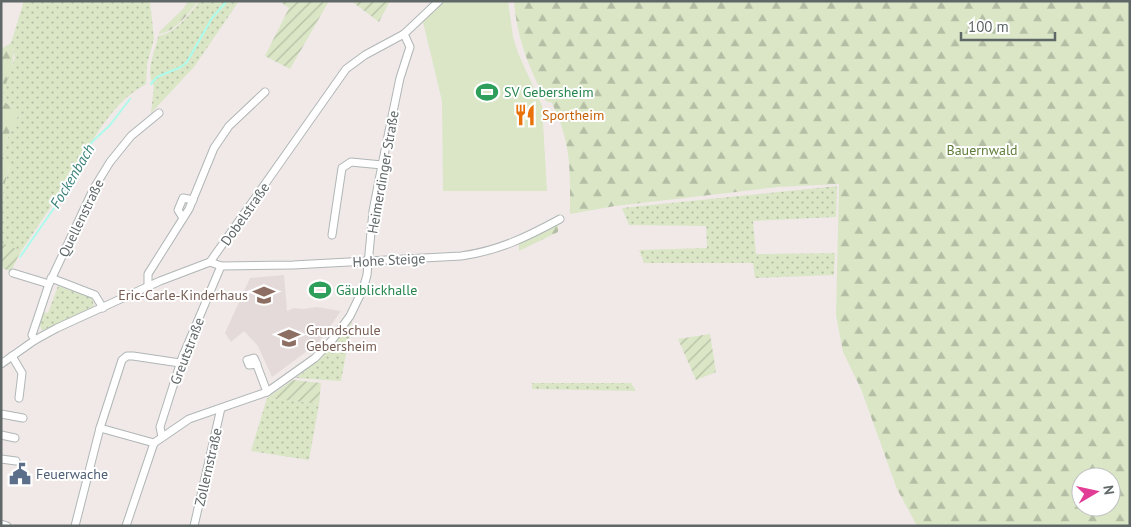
<svg xmlns="http://www.w3.org/2000/svg" width="1131" height="527" font-family="'PT Sans',sans-serif">
<style>
.education{fill:#e3dad9}
.grass{fill:url(#grass-dots)}
.forest{fill:url(#forest-firs);fill-rule:evenodd}
.garden{fill:url(#garden-furrows)}
.pitch{fill:#dae6c6}
.lines{fill:none;stroke-linecap:round;stroke-linejoin:round}
.stream{stroke:#adfbec;stroke-width:2}
.minor-casing{stroke:#b0b6b6;stroke-width:9}
.minor{stroke:#fff;stroke-width:7}
.labels{text-anchor:middle;dominant-baseline:central;stroke-width:4;stroke-linejoin:round;paint-order:stroke}
.leisure-label{font-size:14px;fill:#27864d;stroke:#fff;text-anchor:start}
.food-label{font-size:14px;fill:#c56008;stroke:#fff;text-anchor:start}
.park-label{font-size:14px;fill:#5f7d38;stroke:#fff}
.street-label{font-size:14px;fill:#5f6767;stroke:#fff}
.education-label{font-size:14px;fill:#785e54;stroke:#fff;text-anchor:end}
.service-label{font-size:14px;fill:#4e5e75;stroke:#fff;text-anchor:start}
.water-label{font-size:15px;font-style:italic;fill:#3a827a;stroke:#fff}
</style>
<defs>
<pattern id="grass-dots" width="8" height="8" patternUnits="userSpaceOnUse" patternTransform="scale(1.25)"><rect width="8" height="8" fill="#dae6c6"/><path d="M2 2h.1M6 6h.1" fill="none" stroke="#b4bea5" stroke-width="1.8" stroke-linecap="round"/></pattern>
<pattern id="forest-firs" width="22" height="20" patternUnits="userSpaceOnUse" patternTransform="scale(1.25)"><rect width="22" height="20" fill="#dae6c6"/><path d="M5 1l3.5 6h-7zM16 11l3.5 6h-7z" fill="#b4bea5"/></pattern>
<pattern id="garden-furrows" width="10" height="10" patternUnits="userSpaceOnUse" patternTransform="scale(1.25)"><rect width="10" height="10" fill="#dae6c6"/><path d="M-1 1l2-2M0 10L10 0M9 11l2-2" fill="none" stroke="#b4bea5"/></pattern>
</defs>
<rect width="100%" height="100%" fill="#f0e9e8"/>
<path class="education" d="M284,275L287,311L294,308L303,309L317,307L341,311L318,343L272,377L258,346L244,331L231,342L225,333L250,278Z"/>
<g class="grass">
<path d="M24,1H150L154,39L147,64L146,84C111,103 94,139 74,171C57,198 39,224 21,251L1,244V198L10,165L2,157L10,131L21,111L2,101L3,89L15,58L11,43Z"/>
<path d="M199,1H239L194,67L151,113L154,86C144,72 156,50 158,36C173,35 191,14 199,1Z"/>
<path d="M837,186L836,217L753,221L756,254L835,253L834,275L755,278L753,263H644L639,250L707,248L706,226L629,225L622,208Z"/>
<path d="M58,286L92,298L94,306L42,331L40,325L43,312L48,313Z"/>
<path d="M352,321L341,381L296,378L329,350Z"/>
<path d="M532,383H631L636,391L532,389Z"/>
<path d="M267,398L319,404L309,460L251,451Z"/>
</g>
<g class="forest">
<path d="M188,1H198C189,13 174,33 159,34V32L183,9Z"/>
<path d="M514,1H1130V526H917L897,489L861,389L843,352L836,315L839,184L778,187L615,206L570,214C570,170 572,145 552,103L546,101C529,67 517,39 514,1ZM1081,477H1111V507H1081Z"/>
<path d="M11,43C19,62 4,81 2,101L21,111L10,131L2,157L10,164L1,198V49Z"/>
<path d="M558,223V232L519,251V243Z"/>
</g>
<g class="garden">
<path d="M279,1H329L290,69L265,56L289,8Z"/>
<path d="M351,1H390L379,22Z"/>
<path d="M2,243L21,251L11,271L1,268Z"/>
<path d="M710,334L716,372L696,380L678,339Z"/>
<path d="M293,380L321,383L319,404L267,398Z"/>
</g>
<path class="pitch" d="M443,1H508L513,37L518,53L542,106L547,191H443L442,101L423,22Z"/>
<g class="lines">
<g class="stream">
<path d="M151,84L157,77L181,67L187,62L212,18L227,1"/>
<path d="M20,257L59,201L92,142L110,125L130,99"/>
</g>
<g class="minor-casing">
<g id="minor">
<path d="M183,218L178,210L183,198L193,200"/>
<path d="M332,235L342,168L351,162L382,165"/>
<path d="M210,262L221,266L293,265L461,256C498,251 527,237 560,219"/>
<path d="M13,273L49,284"/>
<path d="M51,278L95,295L103,308"/>
<path d="M148,287V274L189,209L214,148L229,126L265,92"/>
<path d="M35,340L32,335L49,284L94,188L110,162L131,136L159,113"/>
<path d="M12,356L22,373L19,398"/>
<path d="M1,364L35,340L57,328L160,281L210,262L346,69L365,55L404,34L439,1"/>
<path d="M257,364L249,365L247,360L254,358L255,360L267,392"/>
<path d="M1,414L23,418"/>
<path d="M100,428L154,443"/>
<path d="M1,435L15,438"/>
<path d="M162,437L160,427L182,358L221,266"/>
<path d="M1,459L16,461"/>
<path d="M1,524L7,526"/>
<path d="M75,526L100,428L122,360L127,356H133L180,363"/>
<path d="M126,526L154,443L189,419L267,392L315,358L333,339L350,316L363,289L367,275L373,211L382,165L400,78L410,47L404,34"/>
<path d="M194,526L221,408"/>
</g>
</g>
<use href="#minor" class="minor"/>
</g>
<defs>
<g id="stadium-bare" transform="scale(1.725)"><path d="M0-5a6.5 5 0 1 0 0 10a6.5 5 0 1 0 0-10ZM-3.5-1.8h7v3.6h-7Z" fill="#2e9e5b" stroke="#fff" stroke-width="2.5" paint-order="stroke"/></g>
<g id="restaurant-bare" transform="scale(1.725)"><path d="M-5-6h1v4h1v-4h1v4h1v-4h1v5L-1.5 .5V6h-2V.5L-5-1ZM5-6V6H3V1.5H1.5Q1.5-4 5-6Z" fill="#e8710a" stroke="#fff" stroke-width="2.5" paint-order="stroke"/></g>
<g id="school-bare" transform="scale(1.725)"><path d="M0-5L7-2L0 1L-7-2ZM-4 1L0 2.5L4 1V4Q0 6-4 4Z" fill="#8d6e63" stroke="#fff" stroke-width="2.5" paint-order="stroke"/></g>
<g id="civic-bare" transform="scale(1.725)"><path d="M-.6-6.5H3V-4.5H.6V-3L4-1V1h2V6H-6V1h2V-1L-.6-3ZM-1.2 2.5V6h2.4V2.5Z" fill="#5c6f8a" stroke="#fff" stroke-width="2.5" paint-order="stroke"/></g>
</defs>
<g fill-rule="evenodd">
<use href="#stadium-bare" x="487" y="92"/>
<use href="#restaurant-bare" x="525" y="115"/>
<use href="#stadium-bare" x="320" y="290"/>
<use href="#school-bare" x="264" y="295"/>
<use href="#school-bare" x="289" y="338"/>
<use href="#civic-bare" x="20" y="474"/>
</g>
<g class="labels">
<g class="leisure-label">
<text x="504" y="92">SV Gebersheim</text>
<text x="336" y="290">Gäublickhalle</text>
</g>
<g class="food-label">
<text x="542" y="115">Sportheim</text>
</g>
<g class="park-label">
<text x="982" y="150">Bauernwald</text>
</g>
<g class="street-label">
<text transform="translate(383 172) rotate(-80)">Heimerdinger Straße</text>
<text transform="translate(245 214) rotate(-55)">Dobelstraße</text>
<text transform="translate(81 218) rotate(-64)">Quellenstraße</text>
<text transform="translate(389 260) rotate(-3)">Hohe Steige</text>
<text transform="translate(187 351) rotate(-69)">Greutstraße</text>
<text transform="translate(208 467) rotate(-77)">Zollernstraße</text>
</g>
<g class="education-label">
<text x="248" y="295">Eric-Carle-Kinderhaus</text>
<text x="306" y="330" text-anchor="start">Grundschule<tspan x="306" dy="16">Gebersheim</tspan></text>
</g>
<g class="service-label">
<text x="36" y="474">Feuerwache</text>
</g>
<g class="water-label">
<text transform="translate(72 176) rotate(-59)">Fockenbach</text>
</g>
</g>
<rect width="1131" height="527" fill="none" stroke="#5f6767" stroke-width="5"/>
<g transform="translate(1096 492) rotate(81)"><circle r="24" fill="#ffffff" stroke="#bfc2c2"/>
<path d="M0-4L9 19L0 12L-9 19Z" fill="#e13d96"/>
<text y="-8" font-size="14" font-weight="bold" text-anchor="middle" fill="#5f6767">N</text>
</g>
<path d="M961 32v8h94v-8" fill="none" stroke="#5f6767" stroke-width="2.5"/>
<text x="968" y="32" font-size="15" fill="#5f6767" stroke="#ffffff" stroke-width="4" paint-order="stroke">100 m</text>
</svg>
